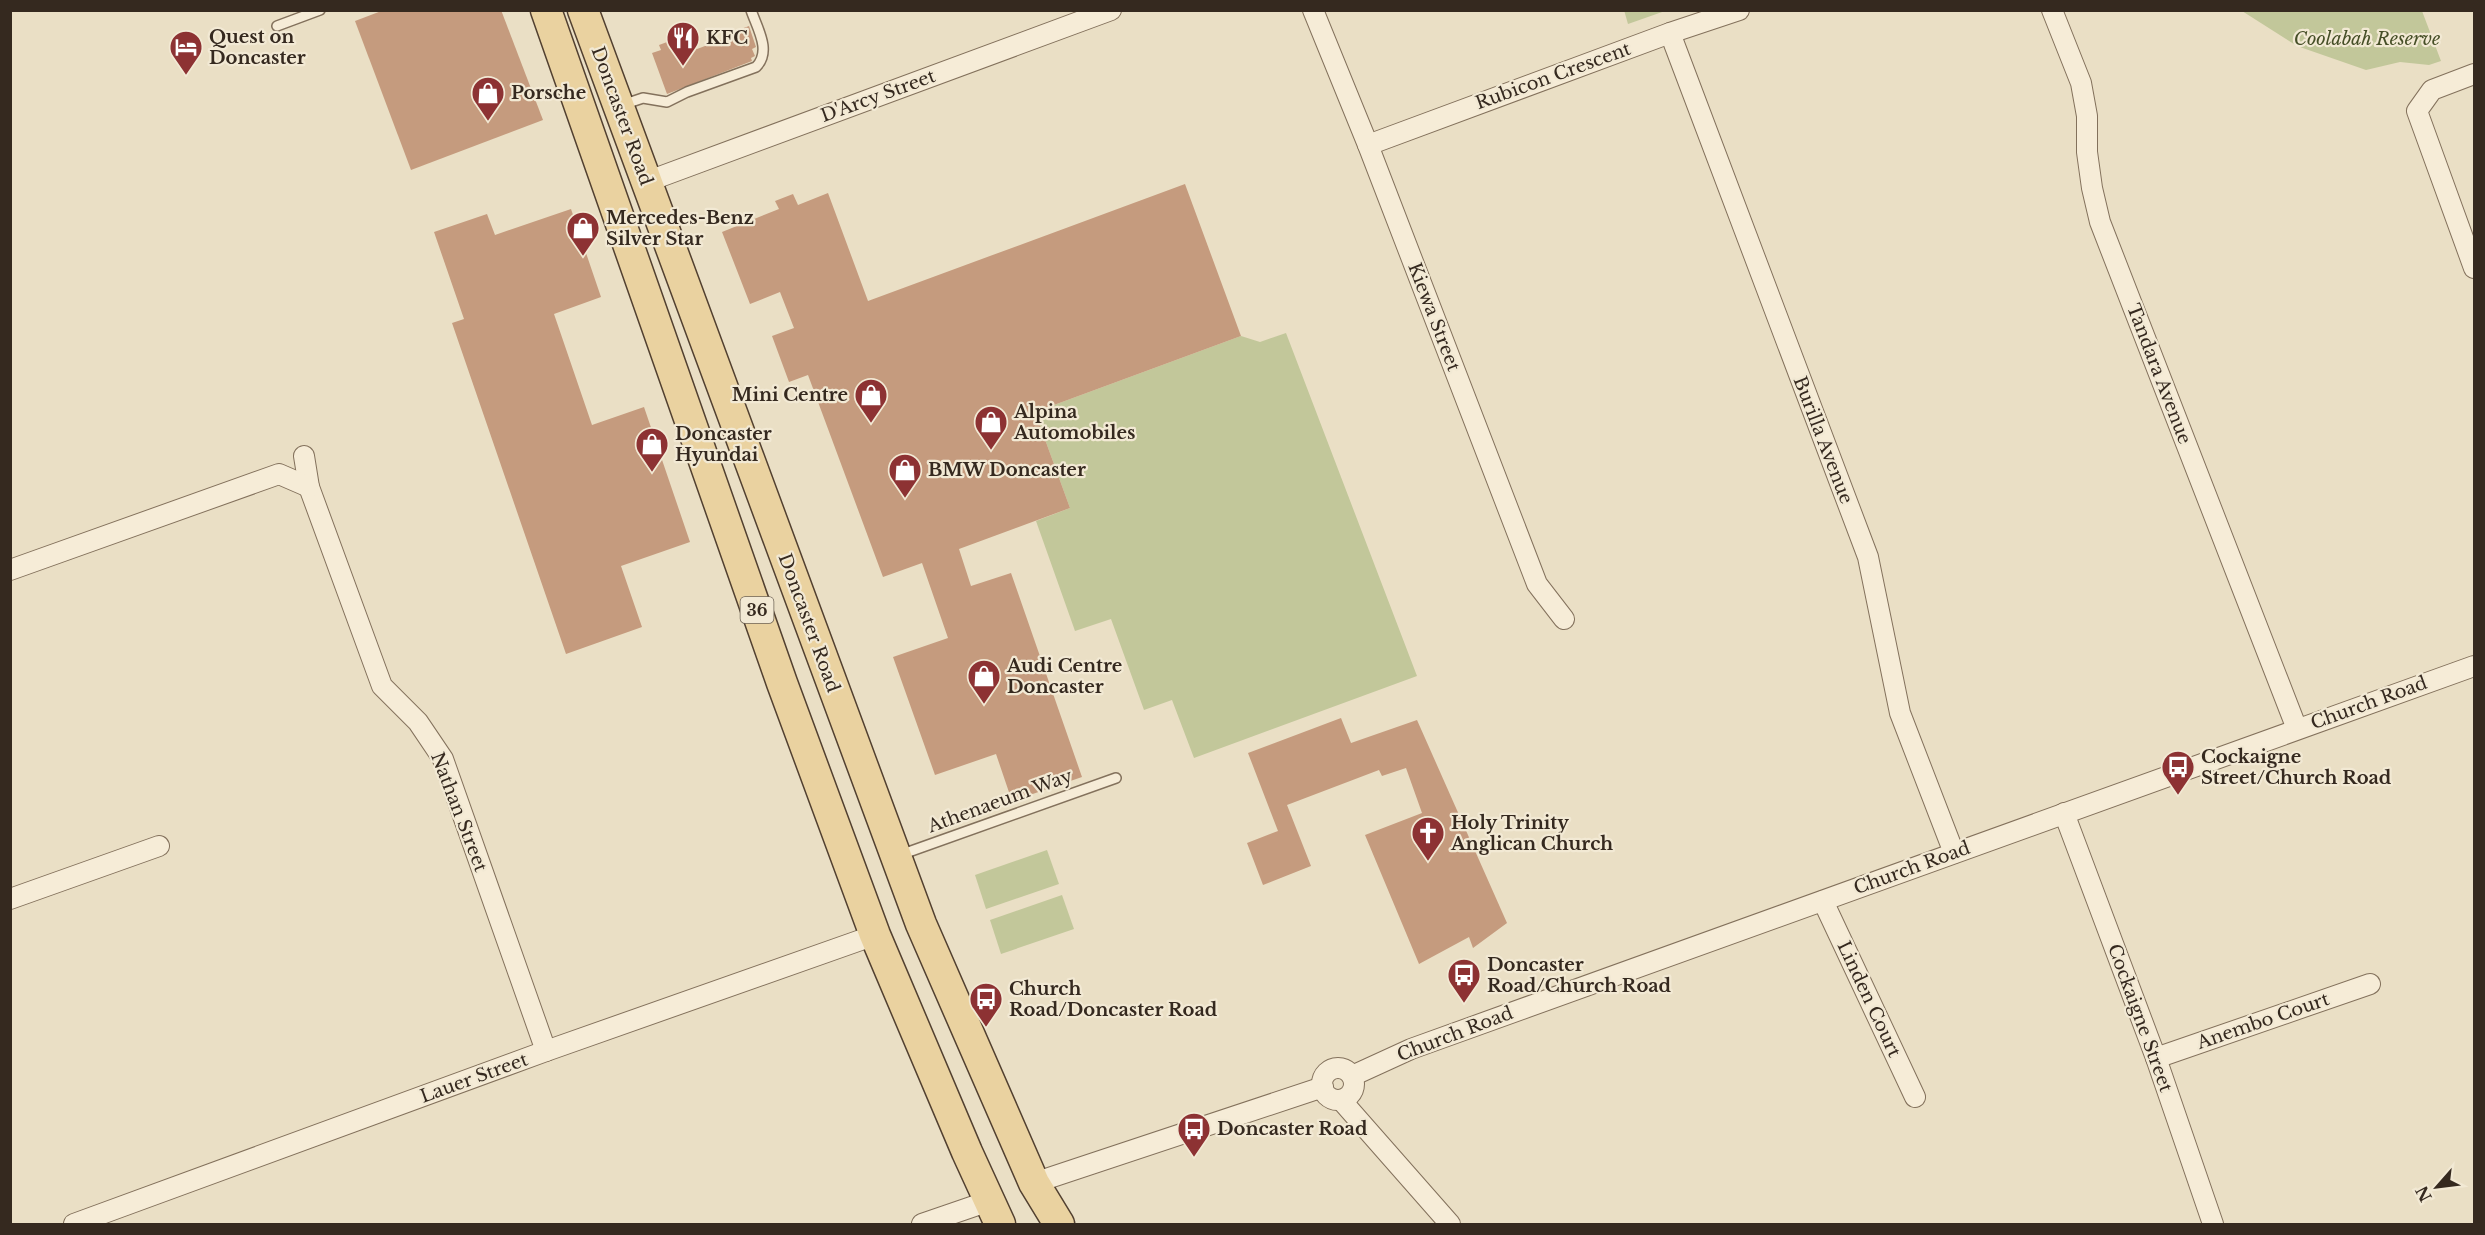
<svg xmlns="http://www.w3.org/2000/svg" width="2485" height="1235" font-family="'Libre Baskerville',serif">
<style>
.green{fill:#c2c79a}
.building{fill:#c59b7e}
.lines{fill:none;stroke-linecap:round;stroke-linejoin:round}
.service-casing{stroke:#83715c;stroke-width:12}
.minor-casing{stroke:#83715c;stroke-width:22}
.primary-casing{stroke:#524030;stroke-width:33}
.service{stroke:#f6ecd7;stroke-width:9}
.minor{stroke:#f6ecd7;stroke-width:20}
.primary{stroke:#ead2a0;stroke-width:30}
.labels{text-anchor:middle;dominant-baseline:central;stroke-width:4.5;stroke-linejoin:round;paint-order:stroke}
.shield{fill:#f2e9d4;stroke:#6e6355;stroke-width:1.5}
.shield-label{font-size:16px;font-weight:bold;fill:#35291f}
.poi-label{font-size:18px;font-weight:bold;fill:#35291f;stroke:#f2e9d4;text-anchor:start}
.park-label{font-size:18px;font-style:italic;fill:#464f27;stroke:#f2e9d4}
.street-label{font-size:18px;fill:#35291f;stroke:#f2e9d4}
</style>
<rect width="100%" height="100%" fill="#eadfc5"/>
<g class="green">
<path d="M1624,10H1665V11L1628,24Z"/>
<path d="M2242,11H2422L2441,61L2429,65L2400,62L2366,70L2297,46Z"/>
<path d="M1286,333L1417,676L1194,758L1172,700L1144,710L1111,619L1075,631L1036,521L1070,508L1035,412L1241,336L1260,342Z"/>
<path d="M1047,850L1059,884L986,909L975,875Z"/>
<path d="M1062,895L1074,929L1001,954L990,920Z"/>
</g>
<g class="building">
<path d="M384,10H501L543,120L411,170L355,21Z"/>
<path d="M749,26L756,47L752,49L755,56L751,58L752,61L667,94L652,53L661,50L659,45L686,35L690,46L695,44L697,49L729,37L728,34Z"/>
<path d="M1185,184L1241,336L1035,412L1070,508L959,549L971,586L1011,573L1082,777L1012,801L996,754L935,775L893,657L948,638L922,563L883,577L808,375L789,382L772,336L794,328L780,292L750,304L722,232L779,209L775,201L793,194L798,205L828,193L868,301Z"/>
<path d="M571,209L601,297L554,314L592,425L644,407L690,542L621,566L642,627L566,654L452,323L464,319L434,232L487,214L495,235Z"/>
<path d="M1341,718L1351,743L1417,720L1507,923L1473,948L1469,937L1419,964L1365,835L1422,813L1406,768L1382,776L1379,770L1287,805L1311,866L1263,885L1247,843L1278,831L1248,753Z"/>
</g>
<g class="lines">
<g class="service-casing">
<g id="service">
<path d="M277,26L320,10"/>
<path d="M622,105L643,98L667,102L687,92L756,67C772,51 757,28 751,10"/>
<path d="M900,855L1116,778"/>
</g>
</g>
<g class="minor-casing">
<g id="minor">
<path d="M1313,10L1368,145L1537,584L1564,619"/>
<path d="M2052,10L2081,83L2087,116V152L2092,188L2100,222L2297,729"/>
<path d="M1670,33L1868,557L1900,713L1954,853"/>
<path d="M2474,74L2432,90L2417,111L2474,268"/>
<path d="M1368,145L1670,33L1739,10"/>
<path d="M646,182L1111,10"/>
<path d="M304,456L309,487L382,686L418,722L443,759L546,1051"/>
<path d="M10,570L279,474L309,487"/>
<path d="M2064,813L2156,1058L2213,1224"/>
<path d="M10,899L159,846"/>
<path d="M1823,901L1915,1097"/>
<path d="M2156,1058L2370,984"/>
<circle cx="1338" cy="1084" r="16"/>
<path d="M1352,1076L1411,1049L2474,666"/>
<path d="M1341,1100L1450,1224"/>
<path d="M1034,1183L1323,1087"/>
<path d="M74,1224L546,1051L875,935"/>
<path d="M922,1224L989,1201"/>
</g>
</g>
<g class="primary-casing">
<g id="primary">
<path d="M546,10L782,683L875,935L967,1152L1000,1224"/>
<path d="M583,10L921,924L1034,1183L1059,1224"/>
</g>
</g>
<use href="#service" class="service"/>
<use href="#minor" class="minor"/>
<use href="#primary" class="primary"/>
</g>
<defs>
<g id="restaurant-pin" transform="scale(1.725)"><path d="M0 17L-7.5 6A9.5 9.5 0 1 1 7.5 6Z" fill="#8d3233" stroke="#f2e9d4"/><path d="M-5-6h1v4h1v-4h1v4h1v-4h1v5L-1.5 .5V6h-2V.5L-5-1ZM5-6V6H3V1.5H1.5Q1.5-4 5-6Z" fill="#fff"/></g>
<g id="hotel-pin" transform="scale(1.725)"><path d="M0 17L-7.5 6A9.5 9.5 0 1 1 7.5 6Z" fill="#8d3233" stroke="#f2e9d4"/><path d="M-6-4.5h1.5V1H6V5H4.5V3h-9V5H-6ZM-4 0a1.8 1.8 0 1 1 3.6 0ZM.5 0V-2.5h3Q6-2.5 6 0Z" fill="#fff"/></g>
<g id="shop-pin" transform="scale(1.725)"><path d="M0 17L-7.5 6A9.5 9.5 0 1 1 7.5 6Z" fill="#8d3233" stroke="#f2e9d4"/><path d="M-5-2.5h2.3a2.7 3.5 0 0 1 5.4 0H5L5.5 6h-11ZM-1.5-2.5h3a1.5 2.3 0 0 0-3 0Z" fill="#fff"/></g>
<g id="bus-pin" transform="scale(1.725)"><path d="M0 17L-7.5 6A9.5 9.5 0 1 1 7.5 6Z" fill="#8d3233" stroke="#f2e9d4"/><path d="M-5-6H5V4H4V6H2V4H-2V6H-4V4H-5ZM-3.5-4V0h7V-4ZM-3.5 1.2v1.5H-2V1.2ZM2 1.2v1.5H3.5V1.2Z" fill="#fff"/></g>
<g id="church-pin" transform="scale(1.725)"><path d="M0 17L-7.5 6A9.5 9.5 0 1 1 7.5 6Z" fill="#8d3233" stroke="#f2e9d4"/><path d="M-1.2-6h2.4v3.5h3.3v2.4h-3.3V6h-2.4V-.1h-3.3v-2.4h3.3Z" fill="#fff"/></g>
</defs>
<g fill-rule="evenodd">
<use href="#restaurant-pin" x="683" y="38"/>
<use href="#hotel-pin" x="186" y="47"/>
<use href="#shop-pin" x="488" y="93"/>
<use href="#shop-pin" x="583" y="228"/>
<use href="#shop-pin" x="871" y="395"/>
<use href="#shop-pin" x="991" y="422"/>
<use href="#shop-pin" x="652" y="444"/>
<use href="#shop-pin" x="905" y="470"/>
<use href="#shop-pin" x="984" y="676"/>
<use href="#bus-pin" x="2178" y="767"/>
<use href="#church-pin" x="1428" y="833"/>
<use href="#bus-pin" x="1464" y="975"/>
<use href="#bus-pin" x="986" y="999"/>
<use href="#bus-pin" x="1194" y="1129"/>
</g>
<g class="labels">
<rect class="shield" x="740.5" y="597" width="33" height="26" rx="4.5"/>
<g class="shield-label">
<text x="757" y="610">36</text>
</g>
<g class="poi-label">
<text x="209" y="37">Quest on<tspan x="209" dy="21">Doncaster</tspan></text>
<text x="706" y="38">KFC</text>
<text x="511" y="93">Porsche</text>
<text x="606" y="218">Mercedes-Benz<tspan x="606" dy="21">Silver Star</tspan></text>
<text x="848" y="395" text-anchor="end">Mini Centre</text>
<text x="1014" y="412">Alpina<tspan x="1014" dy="21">Automobiles</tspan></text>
<text x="675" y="434">Doncaster<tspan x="675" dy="21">Hyundai</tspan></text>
<text x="928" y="470">BMW Doncaster</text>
<text x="1007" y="666">Audi Centre<tspan x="1007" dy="21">Doncaster</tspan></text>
<text x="2201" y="757">Cockaigne<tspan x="2201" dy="21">Street/Church Road</tspan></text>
<text x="1451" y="823">Holy Trinity<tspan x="1451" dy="21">Anglican Church</tspan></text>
<text x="1487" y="965">Doncaster<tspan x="1487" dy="21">Road/Church Road</tspan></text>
<text x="1009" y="989">Church<tspan x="1009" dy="21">Road/Doncaster Road</tspan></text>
<text x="1217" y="1129">Doncaster Road</text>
</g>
<g class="park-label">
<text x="2367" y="39">Coolabah Reserve</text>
</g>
<g class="street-label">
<text transform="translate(1553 76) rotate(-20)">Rubicon Crescent</text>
<text transform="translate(878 96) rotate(-20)">D'Arcy Street</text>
<text transform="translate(622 116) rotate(70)">Doncaster Road</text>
<text transform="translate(1434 317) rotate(69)">Kiewa Street</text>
<text transform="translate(2159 374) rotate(69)">Tandara Avenue</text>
<text transform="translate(1823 440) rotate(69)">Burilla Avenue</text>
<text transform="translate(809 623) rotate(70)">Doncaster Road</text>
<text transform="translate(2369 703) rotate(-20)">Church Road</text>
<text transform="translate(1000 801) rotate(-20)">Athenaeum Way</text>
<text transform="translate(459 812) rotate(69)">Nathan Street</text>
<text transform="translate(1912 868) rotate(-20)">Church Road</text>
<text transform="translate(1869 999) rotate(65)">Linden Court</text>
<text transform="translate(2140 1018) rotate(70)">Cockaigne Street</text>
<text transform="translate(2263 1021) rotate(-19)">Anembo Court</text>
<text transform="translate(1455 1034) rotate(-21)">Church Road</text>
<text transform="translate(474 1078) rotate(-20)">Lauer Street</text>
</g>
</g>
<rect width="2485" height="1235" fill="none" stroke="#35291f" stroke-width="24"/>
<g transform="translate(2437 1187) rotate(242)" stroke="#f2e9d4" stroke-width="4.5" paint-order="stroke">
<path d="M0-4.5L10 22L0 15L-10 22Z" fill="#35291f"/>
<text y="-9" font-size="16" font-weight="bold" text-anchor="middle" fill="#35291f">N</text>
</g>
</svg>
